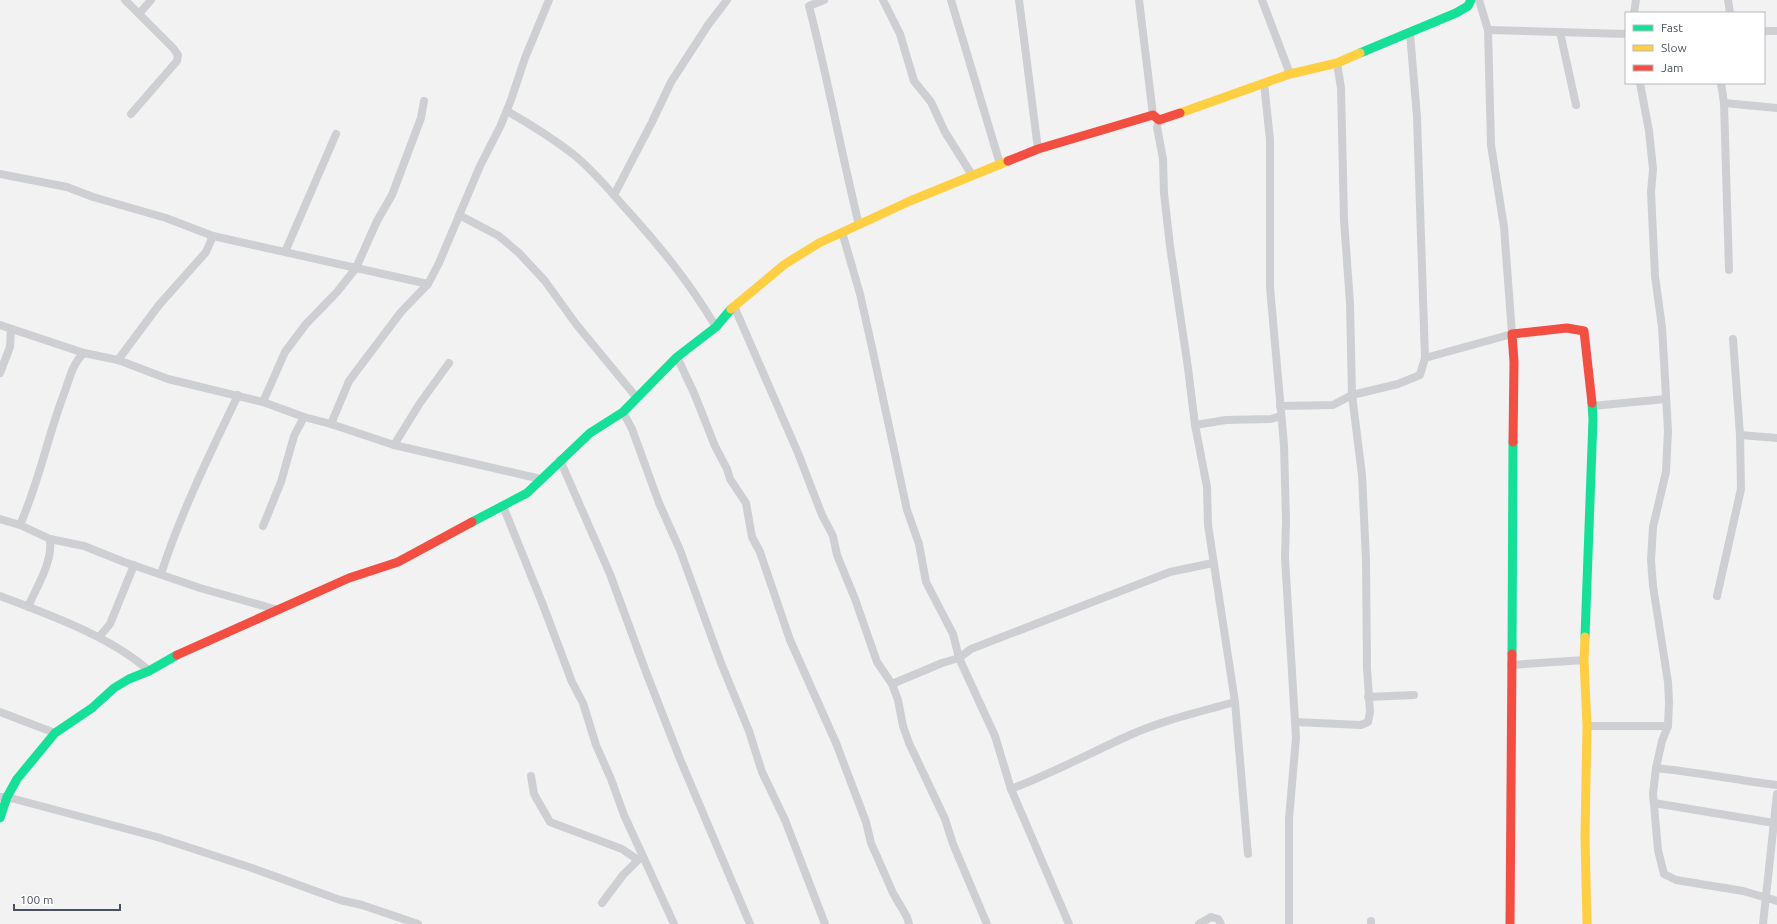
<svg xmlns="http://www.w3.org/2000/svg" width="1777" height="924" font-family="Ubuntu,sans-serif">
<style>
.lines{fill:none;stroke-linecap:round;stroke-linejoin:round}
.street{stroke:#cecfd2;stroke-width:8}
.fast{stroke:#16e098;stroke-width:9}
.slow{stroke:#ffcf43;stroke-width:9}
.jam{stroke:#f24e42;stroke-width:9}
</style>
<rect width="100%" height="100%" fill="#f2f2f2"/>
<g class="lines">
<g class="street">
<path d="M125,0L173,48L178,55L177,61L131,114"/>
<path d="M824,0L809,6C828,79 841,152 859,225"/>
<path d="M883,0L900,34L914,81L931,102L945,132L972,175"/>
<path d="M951,0L1000,164"/>
<path d="M1019,0L1038,149"/>
<path d="M1139,0L1153,115"/>
<path d="M1262,0L1290,74"/>
<path d="M1728,0L1730,13"/>
<path d="M1634,13L1636,0"/>
<path d="M139,14L151,0"/>
<path d="M1488,30L1626,34"/>
<path d="M1764,31H1777"/>
<path d="M1560,32L1576,105"/>
<path d="M1410,33L1417,117L1425,358"/>
<path d="M1264,83L1270,140V287L1284,445L1286,521L1285,558L1296,738L1289,819V924"/>
<path d="M1640,83L1649,131L1653,169L1651,192L1655,276L1662,327L1668,430L1666,472L1653,527L1651,560L1653,586L1668,682L1669,702L1668,726L1662,741L1656,768L1653,794L1658,850L1664,874L1676,880L1743,891L1777,901"/>
<path d="M1721,83L1724,103L1729,270"/>
<path d="M1724,103L1777,108"/>
<path d="M507,111C530,124 552,138 573,154C593,170 610,191 628,211C662,249 689,282 716,327"/>
<path d="M0,174L67,187L93,197L166,218L213,236"/>
<path d="M614,195L652,122L671,82L708,25L727,0"/>
<path d="M459,215L499,236L519,253L545,281L576,324L637,398"/>
<path d="M842,232L860,294L873,352L907,510L919,544L926,582L953,634L959,658L995,736L1011,789L1069,924"/>
<path d="M285,252L336,134"/>
<path d="M734,306L798,453L822,515L833,536L837,555L855,599L877,662L892,684L898,700L903,726L909,743L945,819L953,844L987,924"/>
<path d="M0,325L84,353L118,360L168,379L263,402L304,417L331,424L394,445L541,479"/>
<path d="M677,357L694,393L715,446L727,469L730,479L746,503L752,537L760,552L790,640L836,743L866,822L871,843L893,893L907,917L909,924"/>
<path d="M118,360L159,305L206,252L213,236L428,284"/>
<path d="M0,373L10,347L11,329"/>
<path d="M263,402L285,352L306,324L337,292L356,268L377,221L392,195L421,118L424,101"/>
<path d="M1280,406L1333,405L1352,395L1398,384L1420,375L1425,358L1512,334L1504,227L1491,145L1488,30L1479,0"/>
<path d="M1592,406L1666,399"/>
<path d="M623,412L632,429L659,503L680,550L721,663L749,731L762,772L785,820L825,924"/>
<path d="M331,424L349,381L401,312L428,284L439,263L480,166L500,127L511,100L525,58L549,0"/>
<path d="M1195,425L1226,420L1271,419L1281,416"/>
<path d="M1740,435L1777,438"/>
<path d="M394,445L420,403L449,363"/>
<path d="M560,460L610,574L646,672L680,759L750,924"/>
<path d="M503,506L543,605L572,682L583,703L596,745L611,779L624,815L674,924"/>
<path d="M0,519L20,525L50,539L84,546L124,562L200,588L278,610"/>
<path d="M20,525C39,482 48,435 65,391C70,377 73,363 84,353"/>
<path d="M263,526L281,482L294,436L304,417"/>
<path d="M161,574C181,512 210,454 238,395"/>
<path d="M0,596C47,614 112,637 149,671"/>
<path d="M1717,596L1741,489L1740,435L1733,339"/>
<path d="M28,607C37,586 53,562 50,539"/>
<path d="M99,637L110,624L134,565"/>
<path d="M1511,665L1584,660"/>
<path d="M892,684L942,663L959,658L971,649L1170,572L1213,563"/>
<path d="M1368,697L1414,695"/>
<path d="M1235,702L1248,854"/>
<path d="M0,712L55,733"/>
<path d="M1295,722L1361,725L1368,722L1370,712L1367,668L1366,560L1362,475L1352,395L1350,303L1344,220L1341,88L1337,63"/>
<path d="M1587,726H1668"/>
<path d="M1656,768C1696,772 1736,780 1777,785"/>
<path d="M531,776L534,794L550,822L622,849L638,860"/>
<path d="M1011,789C1053,773 1090,753 1130,735C1164,720 1199,712 1235,702L1208,525L1207,487L1195,425L1188,368L1170,246L1164,193L1163,159L1157,127L1159,120"/>
<path d="M0,797H7L157,837L252,868L340,900L362,905L418,924"/>
<path d="M1654,803L1774,823"/>
<path d="M602,903L623,875L641,857"/>
<path d="M1199,924L1211,917L1218,919L1221,924"/>
<path d="M1371,924V921"/>
<path d="M1763,924L1777,794"/>
</g>
<g class="fast">
<path d="M1360,53L1456,13L1468,6L1471,0"/>
<path d="M472,522L527,493L590,433L623,412L677,357L716,327L731,309"/>
<path d="M1585,637L1593,419L1592,403"/>
<path d="M1512,654L1513,442"/>
<path d="M0,818L7,797L17,779L55,733L92,708L114,688L129,679L149,671L177,655"/>
</g>
<g class="slow">
<path d="M1180,113L1290,74L1337,63L1360,53"/>
<path d="M731,309L785,264L819,243L910,201L1008,161"/>
<path d="M1585,637L1584,660L1587,726L1585,836L1587,924"/>
</g>
<g class="jam">
<path d="M1008,161L1038,149L1153,115L1159,120L1180,113"/>
<path d="M1513,442L1514,362L1512,334L1567,328L1584,331L1592,403"/>
<path d="M177,655L349,578L398,562L472,522"/>
<path d="M1510,924L1512,654"/>
</g>
</g>
<rect x="1625" y="12" width="140" height="72" fill="#ffffff" stroke="#b7b9be"/>
<rect x="1633" y="25" width="20" height="6" fill="#16e098" stroke="#b7b9be"/>
<text x="1661" y="32" font-size="12" fill="#4a505d">Fast</text>
<rect x="1633" y="45" width="20" height="6" fill="#ffcf43" stroke="#b7b9be"/>
<text x="1661" y="52" font-size="12" fill="#4a505d">Slow</text>
<rect x="1633" y="65" width="20" height="6" fill="#f24e42" stroke="#b7b9be"/>
<text x="1661" y="72" font-size="12" fill="#4a505d">Jam</text>
<path d="M14 904v6h106v-6" fill="none" stroke="#4a505d" stroke-width="2"/>
<text x="20" y="904" font-size="12" fill="#4a505d" stroke="#ffffff" stroke-width="3" paint-order="stroke">100 m</text>
</svg>
